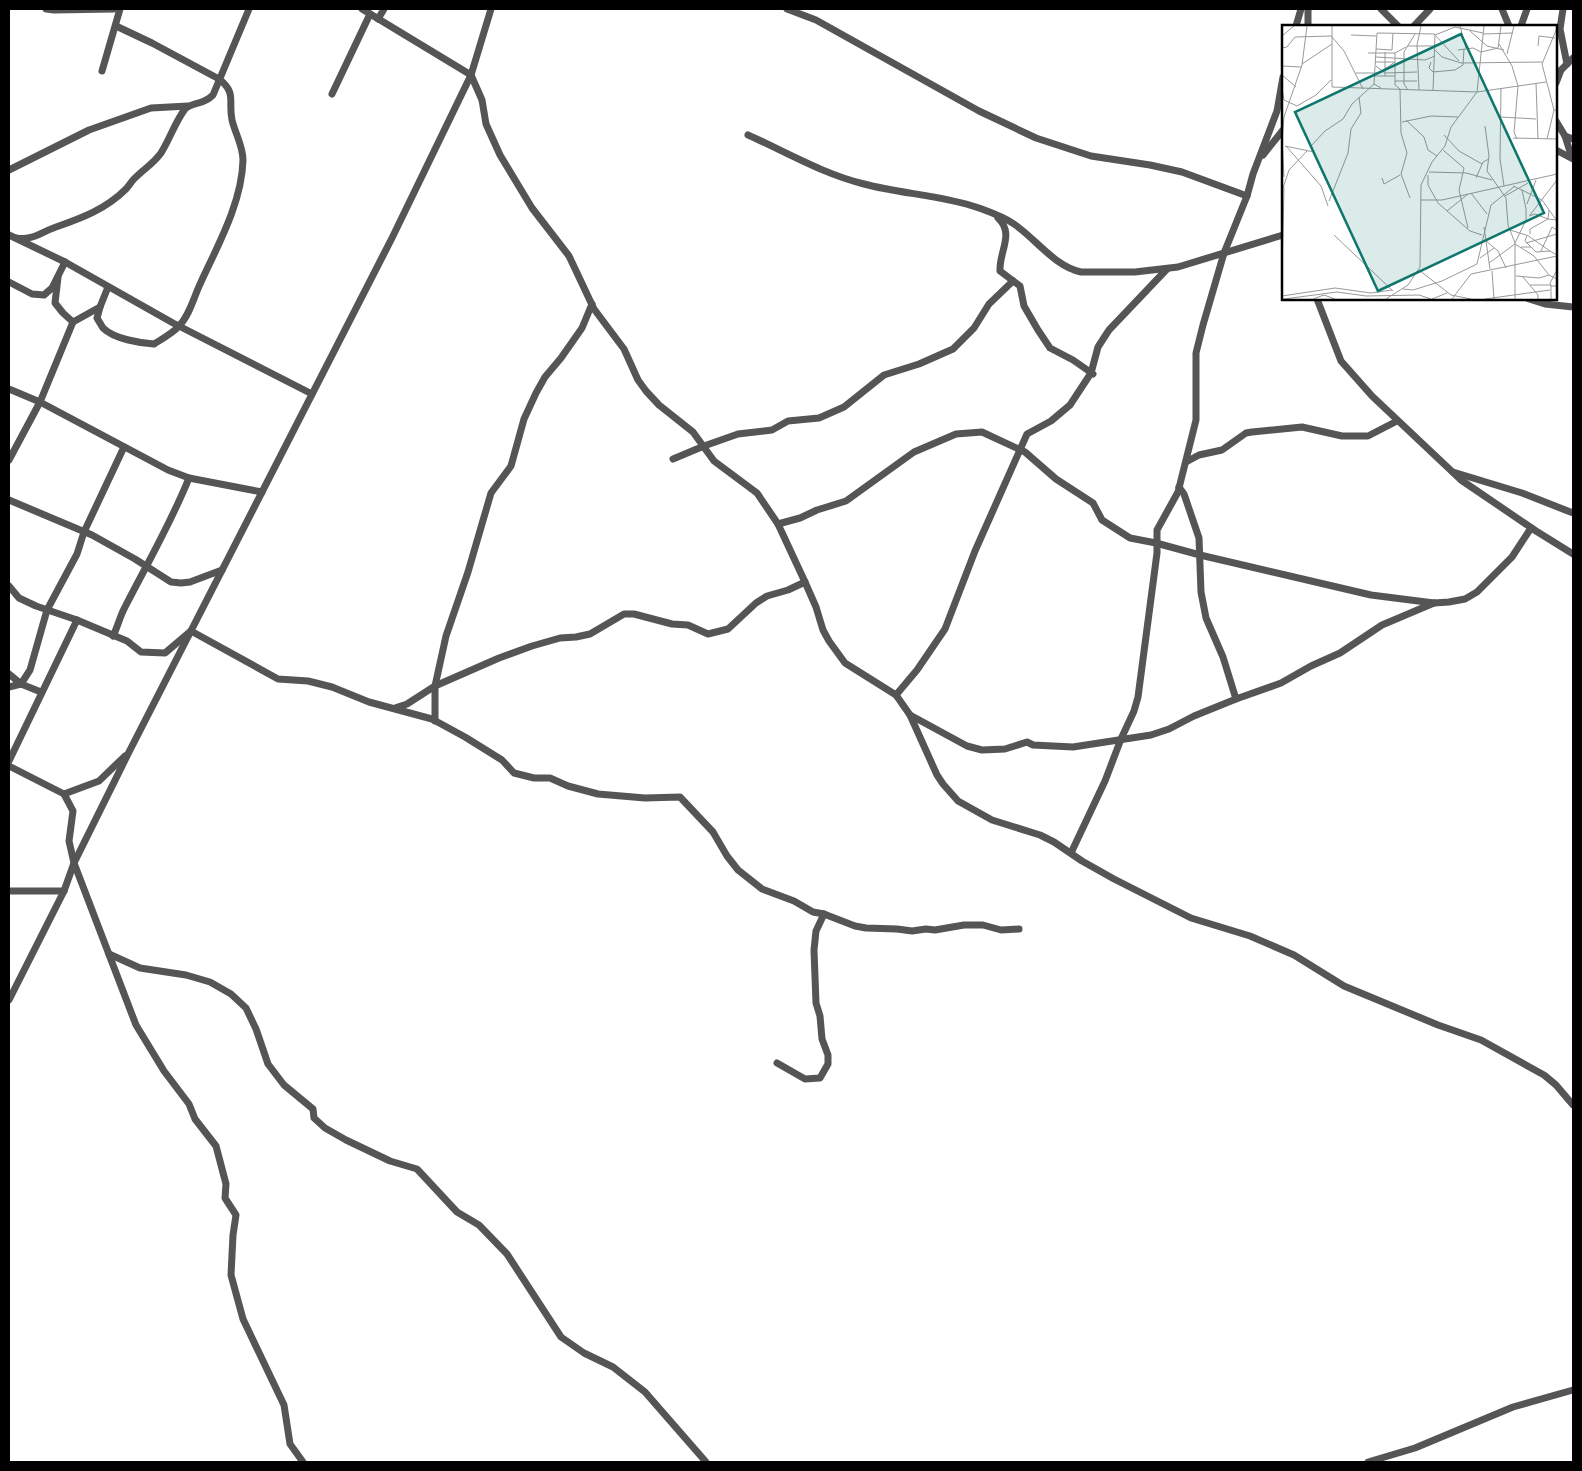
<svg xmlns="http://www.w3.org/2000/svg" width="1582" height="1471" font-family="'PT Sans',sans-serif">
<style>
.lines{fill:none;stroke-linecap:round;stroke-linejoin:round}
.street{stroke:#555;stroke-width:7}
.inset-road{fill:none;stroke:#999;stroke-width:1}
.view{fill:#0f766e;fill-opacity:0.15;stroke:#0f766e;stroke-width:2.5}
.inset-edge{fill:none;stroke:#000;stroke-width:2.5}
</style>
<rect width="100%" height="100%" fill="#fff"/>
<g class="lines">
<g class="street">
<path d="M46,9L54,10L114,9"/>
<path d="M362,9L471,75L482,100L486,124L500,155L532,208L569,256L594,309L624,349L638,380L646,391L659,405L693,432L714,461L757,493L778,524L805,582L816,607L823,630L829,641L845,663L896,695L910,715L937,775L943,784L958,801L992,820L1040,835L1054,842L1082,861L1114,879L1191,918L1250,936L1294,955L1344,986L1438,1025L1481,1040L1544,1075L1556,1085L1573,1105"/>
<path d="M787,9L816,20L979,111L1036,138L1091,156L1150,165L1182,172L1247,196"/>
<path d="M1381,9L1398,26"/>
<path d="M1502,9L1509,26"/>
<path d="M1563,9L1560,29L1567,64"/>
<path d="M378,19L384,9"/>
<path d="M1296,26L1301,9"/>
<path d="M1308,26V9"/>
<path d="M1414,26L1430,9"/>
<path d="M1521,26L1527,9"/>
<path d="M102,71L120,9"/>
<path d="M1556,83L1561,70L1573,58"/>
<path d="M332,94L370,14"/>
<path d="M1556,121L1565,136"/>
<path d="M748,135C786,152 823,174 864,184C901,194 942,195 979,208C990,212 1004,217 1014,224C1036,239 1054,266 1081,272H1135L1178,267L1283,235"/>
<path d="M1556,150L1573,159"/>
<path d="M1263,155L1283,130"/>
<path d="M1572,158L1565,136L1573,139"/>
<path d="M9,170L89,130L151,108L188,106"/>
<path d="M998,218C1015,234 999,251 1000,271L1020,286L1024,306L1038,330L1050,348L1073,360L1093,374"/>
<path d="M9,235L65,262L173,323L312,394"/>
<path d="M16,238C32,241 41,232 56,227C82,218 106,209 126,189C130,185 132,180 136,177C144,169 154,163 161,153C170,139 175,122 185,109C194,101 202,106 213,95L249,9"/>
<path d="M9,282L32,294L44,295L52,288L65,262"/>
<path d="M1317,299L1341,361L1372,396L1461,480L1536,531L1573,554"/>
<path d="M1529,299L1545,304L1573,307"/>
<path d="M100,307L97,318C99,321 101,325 103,328C114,339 140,343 154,344C162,339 173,333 179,326C190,315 194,296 201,282C218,245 242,202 243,160C243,146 235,133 232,120C228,101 237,93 219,79L152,43L116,26"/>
<path d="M73,322L100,307L108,287"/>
<path d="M9,389L40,402L168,470L189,478L262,492"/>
<path d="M673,459L704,446L738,434L772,430L788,421L819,418L844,407L884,375L919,364L953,349L974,328L989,304L1013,281"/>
<path d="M9,460L40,402L73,322L63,313L55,303L58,277"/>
<path d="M1186,462L1199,455L1222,450L1246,433L1252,432L1302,427L1342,436H1368L1397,421"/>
<path d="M1453,472L1522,493L1573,513"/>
<path d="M1179,487L1184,494L1199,538L1201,592L1206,618L1223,657L1236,699"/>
<path d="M9,500L92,535L135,559L171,582L181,583L190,582L222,570"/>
<path d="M778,524L800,518L817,510L846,501L914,452L956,434L982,432L1025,452L1056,479L1093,503L1102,520L1130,538L1156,543L1200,555L1371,595L1434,603L1449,602L1465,599L1477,592L1512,557L1531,528"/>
<path d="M9,586L19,598L36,606L77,620L127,641L141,652L165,653L191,631L278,679L308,681L332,687L369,702L432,719L465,737L502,760L514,773L534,778H550L568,786L598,794L645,798L680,797L713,832L727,856L738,870L762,889L794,901L813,912L824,914L855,926L866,928L897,929L912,931L926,929L935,930L964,925H983L1001,930L1019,929"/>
<path d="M113,636C118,626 120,616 125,607C147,564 171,523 189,478"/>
<path d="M9,674L21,684L41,692"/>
<path d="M9,687L21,684L30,670L47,610L77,554L84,532L124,447"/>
<path d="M896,695L917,670L945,629L975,551L1027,434L1051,421L1070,405L1091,373L1098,347L1109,330L1167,269"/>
<path d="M395,708L407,704L435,686L499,658L532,646L560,638L576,637L590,634L624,614H634L672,624L688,625L708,634L728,629L756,603L767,596L788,590L805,582"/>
<path d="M910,715L967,746L982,750L1005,749L1027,742L1033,745L1073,747L1151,735L1169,729L1194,716L1236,699L1281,683L1311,666L1340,653L1382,625L1434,603"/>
<path d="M435,721V686L446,636L468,572L491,493L511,466L524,419L536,393L545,377L561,358L582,328L592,304"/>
<path d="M9,761L77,620"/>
<path d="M9,766L64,794L99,781L125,756"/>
<path d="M64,794L73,811L69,841L74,863L136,1025L164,1071L189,1104L195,1119L216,1146L226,1184L225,1198L236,1215L233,1235L231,1275L243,1319L284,1405L290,1444L303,1462"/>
<path d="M1071,853L1105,781L1121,739L1134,711L1138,697L1157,553V530L1178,492L1196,420V353L1203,325L1224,253L1247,196L1253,174L1277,111L1283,77"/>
<path d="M9,891H64"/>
<path d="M109,954L140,968L186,975L210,982L231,994L246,1008L256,1029L268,1064L284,1085L313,1109L314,1118L325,1128L346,1140L390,1161L417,1169L457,1212L479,1225L507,1254L561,1337L584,1353L613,1367L645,1392L706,1462"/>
<path d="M9,1000L64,891L74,863L129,752L392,238L471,75L491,9"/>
<path d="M777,1063L805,1079L820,1078L828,1064V1055L822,1039L820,1016L816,1003L814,950L816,931L824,914"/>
<path d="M1368,1462L1415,1448L1513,1407L1573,1390"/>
</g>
</g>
<g transform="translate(1282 25)">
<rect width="275" height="275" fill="#fff"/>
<path class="inset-road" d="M50,1V62L195,67L264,57M178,1L184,23M275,3L260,39L272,85H275M188,6L205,21L222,25M201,9L231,8M69,10L94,11M153,10L173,2L201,8M0,11L12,1M154,11L177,36M50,12L62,26L81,64M217,19L230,41L236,61L232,107L235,114M125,21H153M256,21L257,11L273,13M0,23L5,22L13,12L50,11M94,24L110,25L111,8M153,25L160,32L179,38L260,37M176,25L191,23L199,27L216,23L219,1M86,28H113L124,22M113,28V60L118,64L119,108L125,128L119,149L128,173M225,29L232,1M94,32L143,35L153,31M93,37H112M149,37L147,43L151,47L173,45L181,40L182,24M20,39L50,19M0,41L19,42M94,41L103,48L135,47M74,48H97L113,37M0,50L14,62M93,51H113M103,51V27M113,56H135M254,58L256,114M99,63L92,59L95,8L153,9L151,66M219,63L218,134L222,161M0,64L2,75L15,81L34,70L49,55M126,65L122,59V27L133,9M137,65L135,20L139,1M219,92L254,94M124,95L142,112L146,125L155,131M120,97L149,91L176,92M203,101L207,131L205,146L224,173L226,200L233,218V274M162,110L177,126L200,139M231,113L275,114M0,114L2,92L20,40L25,1M0,114L2,152M265,114L272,85M3,121L32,127M4,121L39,161L46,181M29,121L43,106L61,94L70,79L92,59M161,125L182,143L177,165L186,203M147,147L184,148L210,155M146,150V160L156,178L188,206L200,210M100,153L102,159L118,150M194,153L201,137L207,134M231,161L240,165L244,184V195L233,218M1,163L7,145L25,126M240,165L260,175L275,196M189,168L205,189M223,171L246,158M139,175H160L275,149M47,176L66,128L69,104L79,88L77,72M245,179L254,155M165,186L186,169M248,190L275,155M247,191L253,189L266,194L267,185M202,202L208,244M228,205L244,210M248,209V204L266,194L274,195M52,210L111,266M204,216L216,226L224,243M244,218L275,209M239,222H249L254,227L268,226L275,230M249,222L243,216L245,210L268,226M259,226L270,202L275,205M198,233L212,223M207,238L233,219L252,231L267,250L275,254M137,245L169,270L189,274M275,245L268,258L269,261H275M210,246L212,274M0,248L2,162M234,251L257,253L267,250M241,252L256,270V274M248,260H269V274M121,264L131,265L160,256L195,239L209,180L233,161M0,271L53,263L89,268L110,265M2,274L55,267L84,271L137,270L149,274M31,274L42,270L53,274M104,274L126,260L138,242L139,160L150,137L163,121L169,102L195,67L202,1M150,274L165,268M170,274L189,249L275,231M203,274L268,265"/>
<path class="view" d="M179,9L262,188L96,266L13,87Z"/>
<rect width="275" height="275" class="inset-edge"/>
</g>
<rect width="1582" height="1471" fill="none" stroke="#000000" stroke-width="20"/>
</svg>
